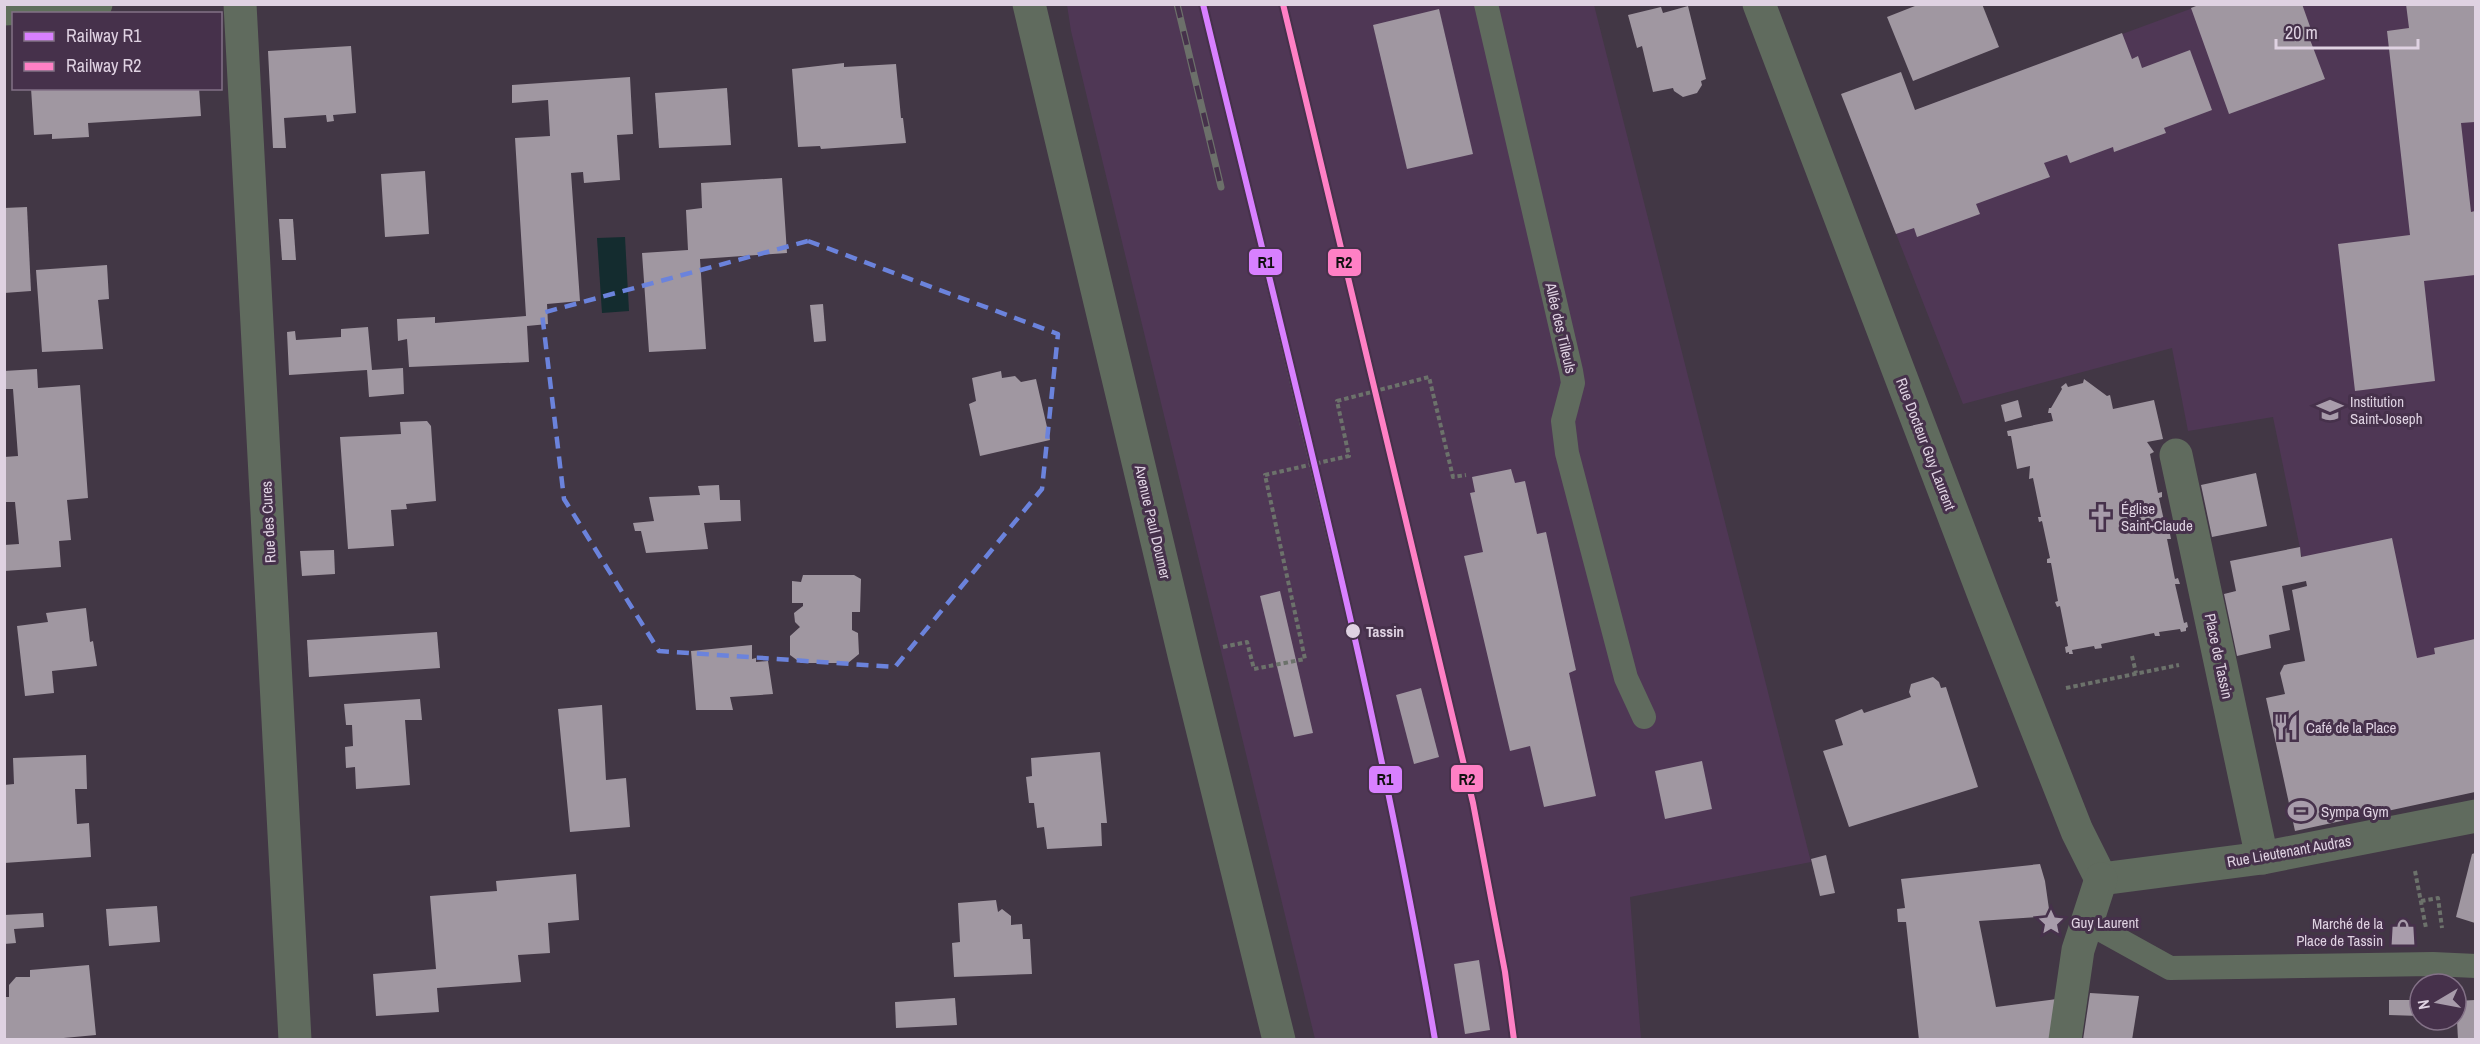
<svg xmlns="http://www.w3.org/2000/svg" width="2480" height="1044" font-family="'Archivo Narrow',sans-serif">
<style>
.built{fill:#4f3755}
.water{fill:#142c2f}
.building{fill:#a097a1}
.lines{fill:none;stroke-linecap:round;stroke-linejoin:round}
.path{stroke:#6c726b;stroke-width:4;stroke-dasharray:4.5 3;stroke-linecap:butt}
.lane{stroke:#606b5e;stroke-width:24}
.street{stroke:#606b5e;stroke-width:33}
.secondary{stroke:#5f6f5b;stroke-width:33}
.rail-casing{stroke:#6c706a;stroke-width:7}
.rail{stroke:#46314b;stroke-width:4.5;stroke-dasharray:14;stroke-linecap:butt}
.rail-1-casing{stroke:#46314b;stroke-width:10}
.rail-2-casing{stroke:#46314b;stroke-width:10}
.rail-1{stroke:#d880ff;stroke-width:6}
.rail-2{stroke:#ff80c5;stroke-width:6}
.marked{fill:none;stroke:#6b83dc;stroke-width:4.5;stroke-dasharray:12 8;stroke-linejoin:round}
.stop-dot{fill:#dfd2e2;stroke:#46314b;stroke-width:2}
.labels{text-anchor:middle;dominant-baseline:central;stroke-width:6;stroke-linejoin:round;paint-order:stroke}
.street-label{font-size:15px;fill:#dfd2e2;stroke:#46314b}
.poi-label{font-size:15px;fill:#dfd2e2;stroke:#46314b;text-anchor:start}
.stop-label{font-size:15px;font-weight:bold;fill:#dfd2e2;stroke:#46314b;text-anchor:start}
.line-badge{stroke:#46314b;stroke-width:2}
.pale-badge-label{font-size:16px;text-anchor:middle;font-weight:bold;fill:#111}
</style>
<rect width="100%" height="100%" fill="#423745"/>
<g class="built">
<path d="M1067,5H1594L1811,862L1630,897L1641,1039H1315L1071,31Z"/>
<path d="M2201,5H2475V789L2377,810L2350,819L2320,686L2328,684L2273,417L2188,431L2172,348L1963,404L1856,132Z"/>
</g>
<path class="water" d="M625,237L629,311L602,313L597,238Z"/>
<g class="building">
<path d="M1920,4H1982L1999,47L1913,81L1887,17Z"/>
<path d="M2201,4H2302L2313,35L2309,37L2325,79L2229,114L2191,8Z"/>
<path d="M2406,4H2475V122L2461,123L2471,212L2475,211V275L2424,281L2435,381L2355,391L2338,244L2410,235L2387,31L2409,28Z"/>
<path d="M1688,6L1706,79L1701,81L1702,85L1697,93L1683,97L1674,91L1673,88L1653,92L1642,46L1637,48L1628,15L1661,7L1663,13Z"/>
<path d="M1439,9L1473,154L1407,169L1373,25Z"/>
<path d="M2122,33L2132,59L2138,56L2142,68L2190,50L2212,110L2164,128L2166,133L2114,152L2113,147L2070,163L2067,155L2044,163L2050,177L1976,204L1980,214L1917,237L1914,228L1896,234L1841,94L1901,72L1915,110Z"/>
<path d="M351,46L356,113L333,115L334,121L327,122L326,115L284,118L286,148H273L268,51Z"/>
<path d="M844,63V67L896,64L901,118H903L906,143L821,149L820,146L798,147L792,69Z"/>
<path d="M630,77L633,134L617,135L620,180L584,183L583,172L571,173L580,301L547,304L548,324L527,326L529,362L409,367L407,339L398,341L397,319L435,317V323L526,316L515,138L550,136L548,100L512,103V85Z"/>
<path d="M31,88H199L201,116L88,123L89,137L52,139V134L34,135Z"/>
<path d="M727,88L731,145L659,148L655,93Z"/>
<path d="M425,171L429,234L385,237L381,174Z"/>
<path d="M782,178L787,253L700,259L706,349L649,352L642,253L688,250L686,210L702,208L701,183Z"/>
<path d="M27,207L31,291L4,293V208Z"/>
<path d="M279,219H293L296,260H282Z"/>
<path d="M107,265L109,299L98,300L103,349L42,352L36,270Z"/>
<path d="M823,304L826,341L814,342L810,305Z"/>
<path d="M368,327L372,370L403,368L404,394L369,397L367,370L289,375L287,332L295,331L296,340L341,337V329Z"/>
<path d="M37,369L38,388L80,385L88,498L67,500L71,540L59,541L61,567L4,571V545L19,544L15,502H4V457L18,456L13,389H4V371Z"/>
<path d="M1001,371L1002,378L1015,376L1021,382L1036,379L1050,440L980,456L969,404L976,401L972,378Z"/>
<path d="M2084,379L2107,396L2110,395L2113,409L2154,400L2163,439L2147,442L2154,452L2150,454L2158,493L2162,492V497L2159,498L2167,534H2170L2171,539H2167L2175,579L2178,578L2180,584H2175L2184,623L2187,622L2188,627L2186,628V631L2181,632L2180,629L2159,632L2160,636H2155L2154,633L2101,644L2102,648L2095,649L2094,646L2072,650L2073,654H2069V652L2066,653L2065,647L2068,646L2060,606L2057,607L2055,602L2058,601L2051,563H2047V559L2050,558L2042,521L2039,522L2038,517H2041L2033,478L2029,479L2030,466L2017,469L2011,436H2008L2007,431L2053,421L2051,413H2048L2049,408H2051L2062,389L2061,387L2066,383L2068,387L2083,383Z"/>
<path d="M2018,400L2022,417L2005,422L2001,405Z"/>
<path d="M427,421L431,426L436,501L406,504L407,509L391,510L394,546L348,549L340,437L401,434L400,422Z"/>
<path d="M1511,469L1515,483L1525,481L1537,534L1546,532L1576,670L1569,673L1596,796L1544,807L1530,746L1510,751L1464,556L1483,552L1470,493L1475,492L1472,477Z"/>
<path d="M2256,473L2267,526L2212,537L2201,485Z"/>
<path d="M719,485L720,500H740L741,521L704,523L708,549L646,553L641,531H635L633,523L654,521L649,497L700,495L698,486Z"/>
<path d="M2392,538L2417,658L2435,654L2434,648L2475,639V792L2295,831L2266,698L2285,694L2280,673L2284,665L2305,661L2292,590L2307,586L2306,581L2282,586L2290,630L2269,635L2271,648L2237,656L2224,594L2236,591L2230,561L2300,547L2301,557Z"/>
<path d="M334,550L335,574L302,576L300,551Z"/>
<path d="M803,575H854L861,579L860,612H852V630L858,633L859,654L848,663H801L790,655V636L800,627L795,622L794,613L803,606V603H792V581L801,582Z"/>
<path d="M1280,591L1313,733L1294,737L1260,596Z"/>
<path d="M86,608L90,642L93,641L97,666L52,671L54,693L25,696L17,626L48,622L46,613Z"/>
<path d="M437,632L440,668L309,677L307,640Z"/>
<path d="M752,645V659L756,658V662L768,661L773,694L730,697L733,710H696L691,651Z"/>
<path d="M1933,677L1939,682L1941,688L1946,687L1978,787L1849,827L1823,751L1843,745L1835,720L1862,709L1864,713L1911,697L1909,692L1911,684Z"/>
<path d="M1421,688L1439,757L1414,764L1396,695Z"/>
<path d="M420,699L422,720H405L410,785L356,789L355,767L346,768L345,747L353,746L352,725H346L344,704Z"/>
<path d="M602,705L606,780L626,778L630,827L570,832L558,709Z"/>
<path d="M1100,752L1107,823H1101L1102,846L1047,849L1044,827L1037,828L1034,803H1029L1026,777L1032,776L1031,758Z"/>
<path d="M86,755L87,789H75L77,824L89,823L91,857L4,863V785L14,784L13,758Z"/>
<path d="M1702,761L1712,809L1665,819L1655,771Z"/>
<path d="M2475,853V923L2456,917L2472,854Z"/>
<path d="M1826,855L1835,893L1820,896L1811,859Z"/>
<path d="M2040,864L2045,881L2050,916L1979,921L1996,1007L2057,999L2052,1040H1919L1906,922H1898L1897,909L1905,908L1901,879Z"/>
<path d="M576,874L579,920L548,923L550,953L518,955L521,982L437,988L439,1012L376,1016L373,974L436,969L430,896L497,891L496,881Z"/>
<path d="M996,900L998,912L1002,909L1011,916V925L1022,924L1023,939H1030L1032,974L954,977L952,943L960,942L958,903Z"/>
<path d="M157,906L160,942L109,946L106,909Z"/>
<path d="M43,913L44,927L14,929L16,943L4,944V915Z"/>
<path d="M1479,960L1490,1030L1465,1034L1454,964Z"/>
<path d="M89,965L96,1035L42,1040L4,1039V997H9V985L16,977H30V970Z"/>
<path d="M2090,993L2139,996L2132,1040H2083Z"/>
<path d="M955,998L957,1025L896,1028L895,1002Z"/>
<path d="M2389,1000H2420V1016L2389,1015Z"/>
<path d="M2475,1000V1040H2458L2456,1001Z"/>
</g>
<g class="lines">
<g class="path">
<path d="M1223,647L1247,642L1254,669L1305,659L1265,475L1349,456L1337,401L1429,377L1453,477L1466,475"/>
<path d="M2132,656L2136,673"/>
<path d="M2066,688L2179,665"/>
<path d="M2415,871L2426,928"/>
<path d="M2421,901L2438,898L2442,928"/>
</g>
<g class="lane">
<path d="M1486,4L1571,371L1573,383L1563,421L1567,453L1626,678L1644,717"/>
<path d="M2087,922L2170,968L2433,964L2476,966"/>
</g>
<g class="street">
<path d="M240,4L295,1040"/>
<path d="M1029,4L1185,659L1279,1040"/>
<path d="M1759,4L1985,598L2077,831L2101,879"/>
<path d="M2176,455L2262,858"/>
<path d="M2101,879L2262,858L2476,816"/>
<path d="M2065,1040L2078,950L2101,879"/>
</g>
<path class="secondary" d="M4,9L96,4"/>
<g class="rail-casing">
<g id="rail">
<path d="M1177,4L1221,187"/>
<path d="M1203,4L1356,646"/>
</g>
</g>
<use href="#rail" class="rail"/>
<g class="rail-1-casing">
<path id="rail-1" d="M1203,4C1285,348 1376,691 1435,1040"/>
</g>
<g class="rail-2-casing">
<path id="rail-2" d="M1283,4L1473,803L1505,972L1514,1040"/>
</g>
<use href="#rail-1" class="rail-1"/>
<use href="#rail-2" class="rail-2"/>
</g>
<path class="marked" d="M808,241L1058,334L1042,489L895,667L659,651L564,499L542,313Z"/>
<defs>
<g id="school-bare" transform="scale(2.07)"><path d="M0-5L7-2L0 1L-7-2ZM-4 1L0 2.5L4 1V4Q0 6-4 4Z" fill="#a89cab" stroke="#46314b" stroke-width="2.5" paint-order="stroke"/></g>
<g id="church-bare" transform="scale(2.07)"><path d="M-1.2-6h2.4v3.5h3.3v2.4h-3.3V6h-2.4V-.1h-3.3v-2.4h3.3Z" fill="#a89cab" stroke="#46314b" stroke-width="2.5" paint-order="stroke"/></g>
<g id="restaurant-bare" transform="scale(2.07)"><path d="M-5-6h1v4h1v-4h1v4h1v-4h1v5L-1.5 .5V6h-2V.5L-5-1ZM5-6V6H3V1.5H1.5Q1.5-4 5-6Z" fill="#a89cab" stroke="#46314b" stroke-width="2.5" paint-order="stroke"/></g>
<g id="stadium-bare" transform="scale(2.07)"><path d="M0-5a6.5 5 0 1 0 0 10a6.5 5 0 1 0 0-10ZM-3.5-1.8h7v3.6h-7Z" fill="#a89cab" stroke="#46314b" stroke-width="2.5" paint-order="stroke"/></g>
<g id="sight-bare" transform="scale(2.07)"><path d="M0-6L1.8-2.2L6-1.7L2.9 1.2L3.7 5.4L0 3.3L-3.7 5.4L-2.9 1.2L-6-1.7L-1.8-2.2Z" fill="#a89cab" stroke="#46314b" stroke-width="2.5" paint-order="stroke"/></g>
<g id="shop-bare" transform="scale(2.07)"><path d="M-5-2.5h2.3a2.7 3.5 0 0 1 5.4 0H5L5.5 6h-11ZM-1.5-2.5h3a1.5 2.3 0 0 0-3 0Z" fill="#a89cab" stroke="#46314b" stroke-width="2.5" paint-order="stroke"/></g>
</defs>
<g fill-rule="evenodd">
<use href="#school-bare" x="2330" y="410"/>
<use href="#church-bare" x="2101" y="517"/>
<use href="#restaurant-bare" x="2286" y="727"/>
<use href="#stadium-bare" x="2301" y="811"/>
<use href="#sight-bare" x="2051" y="922"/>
<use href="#shop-bare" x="2403" y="932"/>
</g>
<circle class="stop-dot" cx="1353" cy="631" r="8"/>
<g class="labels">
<g class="street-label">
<text transform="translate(1561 328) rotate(77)">Allée des Tilleuls</text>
<text transform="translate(1926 444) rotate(69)">Rue Docteur Guy Laurent</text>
<text transform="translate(268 522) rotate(-93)">Rue des Cures</text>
<text transform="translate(1153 522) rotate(77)">Avenue Paul Doumer</text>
<text transform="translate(2219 656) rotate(78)">Place de Tassin</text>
<text transform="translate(2289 851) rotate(-10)">Rue Lieutenant Audras</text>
</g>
<g class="poi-label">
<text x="2350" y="401">Institution<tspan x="2350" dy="17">Saint-Joseph</tspan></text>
<text x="2121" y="508">Église<tspan x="2121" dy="17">Saint-Claude</tspan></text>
<text x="2306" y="727">Café de la Place</text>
<text x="2321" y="811">Sympa Gym</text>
<text x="2071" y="922">Guy Laurent</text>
<text x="2383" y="923" text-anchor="end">Marché de la<tspan x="2383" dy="17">Place de Tassin</tspan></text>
</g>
<g class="stop-label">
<text x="1366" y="631">Tassin</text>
</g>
</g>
<g class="line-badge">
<rect x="1248" y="248" width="35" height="28" rx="6" fill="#d880ff"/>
<rect x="1327" y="248" width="35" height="29" rx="6" fill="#ff80c5"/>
<rect x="1450" y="764" width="34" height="29" rx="6" fill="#ff80c5"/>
<rect x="1368" y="765" width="35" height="29" rx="6" fill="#d880ff"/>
</g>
<g class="pale-badge-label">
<text x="1266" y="268">R1</text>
<text x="1344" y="268">R2</text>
<text x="1467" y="785">R2</text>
<text x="1385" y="785">R1</text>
</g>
<rect width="2480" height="1044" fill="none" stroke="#dfd2e2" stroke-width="12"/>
<rect x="12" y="12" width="210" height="78" fill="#46314b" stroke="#837187" stroke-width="1.5"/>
<rect x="24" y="32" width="30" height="9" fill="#d880ff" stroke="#837187" stroke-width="1.5"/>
<text x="66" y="42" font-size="18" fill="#dfd2e2">Railway R1</text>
<rect x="24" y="62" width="30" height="9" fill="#ff80c5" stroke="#837187" stroke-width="1.5"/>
<text x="66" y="72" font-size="18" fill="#dfd2e2">Railway R2</text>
<g transform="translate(2438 1002) rotate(260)"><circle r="28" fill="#46314b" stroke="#837187" stroke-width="1.5"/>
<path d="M0-4.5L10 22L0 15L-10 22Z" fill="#a89cab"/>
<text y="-9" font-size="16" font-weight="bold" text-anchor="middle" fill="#dfd2e2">N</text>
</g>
<path d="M2276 39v9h142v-9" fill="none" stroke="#dfd2e2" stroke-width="3"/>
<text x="2285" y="39" font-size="18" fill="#dfd2e2" stroke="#46314b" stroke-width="4.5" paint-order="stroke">20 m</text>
</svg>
